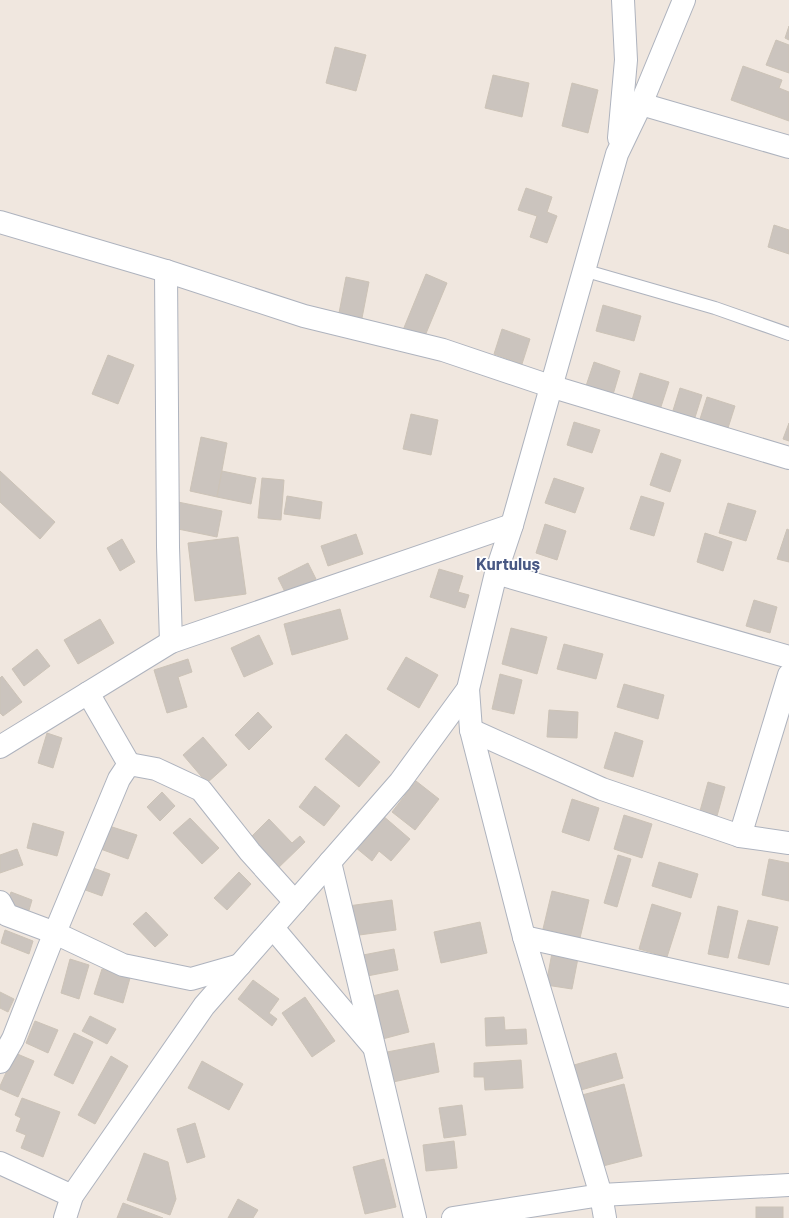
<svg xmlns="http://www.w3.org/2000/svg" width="789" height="1218" font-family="Barlow,sans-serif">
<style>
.building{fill:#cbc4be;stroke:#ccc3b7}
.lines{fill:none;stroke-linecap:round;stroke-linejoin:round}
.service-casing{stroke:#aeb3be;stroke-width:14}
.minor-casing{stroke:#aeb3be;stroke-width:24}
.tertiary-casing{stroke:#aeb3be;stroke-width:24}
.service{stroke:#fff;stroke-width:12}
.minor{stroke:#fff;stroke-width:22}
.tertiary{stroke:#fff;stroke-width:22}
.labels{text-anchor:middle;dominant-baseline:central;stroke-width:3.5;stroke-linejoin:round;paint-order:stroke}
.district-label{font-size:17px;font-weight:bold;fill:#485883;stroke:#fff}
</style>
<rect width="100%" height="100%" fill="#f0e7df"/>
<g class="building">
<path d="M789,26V40L785,38Z"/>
<path d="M776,40L789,45V73L766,65Z"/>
<path d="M335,47L366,55L356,91L326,83Z"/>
<path d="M743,66L782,80L779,88L789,92V121L731,100Z"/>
<path d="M493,75L529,83L522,117L485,108Z"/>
<path d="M572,83L598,90L588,133L562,126Z"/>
<path d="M526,188L552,197L547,212L557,216L547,243L530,237L537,216L518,210Z"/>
<path d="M774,225L789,230V254L768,247Z"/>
<path d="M426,274L447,283L422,343L401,335Z"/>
<path d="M346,277L369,282L362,318L339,313Z"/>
<path d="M603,305L641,316L634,341L596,331Z"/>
<path d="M502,329L530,339L522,364L494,354Z"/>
<path d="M108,355L134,365L118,404L92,394Z"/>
<path d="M594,362L620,371L612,398L585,389Z"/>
<path d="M640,373L669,382L658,416L630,407Z"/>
<path d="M680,388L702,395L692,427L670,420Z"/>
<path d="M707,397L735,406L728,428L700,419Z"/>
<path d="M411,414L438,420L431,455L403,449Z"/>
<path d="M574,422L600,430L592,453L567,445Z"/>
<path d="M789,423V441L783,439Z"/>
<path d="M201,437L227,443L217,497L190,491Z"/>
<path d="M661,453L681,460L670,492L650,485Z"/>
<path d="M0,471L55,522L40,539L0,502Z"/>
<path d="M222,471L256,478L251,504L217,497Z"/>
<path d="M262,478L284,480L281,520L258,518Z"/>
<path d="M554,478L584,488L575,513L545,503Z"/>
<path d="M287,496L322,502L320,519L284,514Z"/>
<path d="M641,496L664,503L654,536L630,529Z"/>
<path d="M178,502L222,511L217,537L173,528Z"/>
<path d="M728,503L756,511L746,541L719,533Z"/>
<path d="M545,524L566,531L557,560L536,553Z"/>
<path d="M787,529L789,530V562L777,559Z"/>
<path d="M705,533L732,542L723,571L697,562Z"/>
<path d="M356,534L363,554L328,566L321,546Z"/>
<path d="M238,537L246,594L195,601L188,543Z"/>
<path d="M122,539L135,562L120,571L107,548Z"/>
<path d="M308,563L316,579L286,594L278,578Z"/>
<path d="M439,569L463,576L458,592L469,595L465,608L430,597Z"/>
<path d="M754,600L777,607L770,633L746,626Z"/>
<path d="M340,609L348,639L292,655L284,624Z"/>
<path d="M100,619L114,643L78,664L64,640Z"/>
<path d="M511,628L547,637L537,674L502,664Z"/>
<path d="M259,635L273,664L244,677L231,648Z"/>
<path d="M564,644L603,654L596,679L557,669Z"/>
<path d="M37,649L50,666L24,686L12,669Z"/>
<path d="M406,657L438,675L419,708L387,689Z"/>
<path d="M188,659L192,672L178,677L187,707L167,713L154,670Z"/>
<path d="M500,674L522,680L514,714L492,709Z"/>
<path d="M2,676L22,702L3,716L0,713V678Z"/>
<path d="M624,684L664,695L658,719L617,707Z"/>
<path d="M549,710L578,712L577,738L547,737Z"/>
<path d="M258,712L272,727L249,750L235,735Z"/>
<path d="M615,732L643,741L633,777L604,768Z"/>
<path d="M47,733L62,738L53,768L38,763Z"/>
<path d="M346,734L380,762L359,787L325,759Z"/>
<path d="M203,737L227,765L207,783L183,755Z"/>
<path d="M416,781L439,799L415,830L392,812Z"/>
<path d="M708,782L725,787L717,816L700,811Z"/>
<path d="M315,786L340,806L324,826L299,807Z"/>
<path d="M162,792L175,806L160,821L147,807Z"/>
<path d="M572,799L599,808L589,841L562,832Z"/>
<path d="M382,815L410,839L391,861L379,851L372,861L355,847Z"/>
<path d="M624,815L652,824L642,858L614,849Z"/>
<path d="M190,818L219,848L202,864L173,833Z"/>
<path d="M269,819L292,843L300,836L305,842L274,872L246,842Z"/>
<path d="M33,823L64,832L57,856L27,848Z"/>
<path d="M103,824L137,835L128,859L95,847Z"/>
<path d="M17,849L23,865L0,873V855Z"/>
<path d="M618,855L631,859L617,907L604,903Z"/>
<path d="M769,859L789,863V901L762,895Z"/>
<path d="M659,862L698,874L691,898L652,886Z"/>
<path d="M85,865L110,874L102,896L77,887Z"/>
<path d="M239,872L251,884L227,910L214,898Z"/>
<path d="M552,891L589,900L580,938L543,929Z"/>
<path d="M11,892L32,900L27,917L5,909Z"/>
<path d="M392,900L396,930L352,936L348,906Z"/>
<path d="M652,904L681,913L667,957L639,949Z"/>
<path d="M718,906L738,911L728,958L708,954Z"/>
<path d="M146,912L168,935L155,947L133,924Z"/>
<path d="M748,920L778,927L769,965L738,958Z"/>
<path d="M480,922L487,953L441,963L434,932Z"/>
<path d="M5,930L33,941L29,954L1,943Z"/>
<path d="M394,949L398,970L362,977L358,956Z"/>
<path d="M552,953L578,958L572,989L546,985Z"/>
<path d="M70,959L89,965L79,999L61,993Z"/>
<path d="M102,969L130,978L123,1003L94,994Z"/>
<path d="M253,980L279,999L269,1013L277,1019L272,1026L238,999Z"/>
<path d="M398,990L409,1032L375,1041L364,998Z"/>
<path d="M0,992L14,999L8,1012L0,1008Z"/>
<path d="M305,997L335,1041L312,1057L282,1013Z"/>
<path d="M90,1016L116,1029L107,1044L82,1031Z"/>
<path d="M504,1017L505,1030L526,1029L527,1044L486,1046L485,1018Z"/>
<path d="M35,1021L58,1030L48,1053L26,1043Z"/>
<path d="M74,1033L93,1042L73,1084L54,1075Z"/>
<path d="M434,1043L439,1072L393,1082L387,1052Z"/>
<path d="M15,1053L34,1061L18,1097L0,1089V1086Z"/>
<path d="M616,1053L623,1078L581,1090L574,1065Z"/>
<path d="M111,1056L128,1066L95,1124L78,1115Z"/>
<path d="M521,1060L523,1088L485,1090L484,1077H474V1063Z"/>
<path d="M202,1061L243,1084L229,1110L188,1088Z"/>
<path d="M624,1084L642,1156L599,1167L582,1095Z"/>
<path d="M22,1098L60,1112L43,1157L21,1148L26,1135L16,1131L21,1118L15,1115Z"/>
<path d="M462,1105L466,1135L444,1138L439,1108Z"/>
<path d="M195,1123L205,1157L187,1163L177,1129Z"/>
<path d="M454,1141L457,1168L426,1171L423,1145Z"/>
<path d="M144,1153L168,1162L176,1199L170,1215L127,1200Z"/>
<path d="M384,1159L396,1207L365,1214L353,1167Z"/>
<path d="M238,1199L258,1210L253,1218H228Z"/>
<path d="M123,1203L163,1218H117Z"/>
<rect x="756" y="1207" width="27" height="11"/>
</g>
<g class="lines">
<g class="service-casing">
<path id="service" d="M583,270L715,308L789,334"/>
</g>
<g class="minor-casing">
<g id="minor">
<path d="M641,104L789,147"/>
<path d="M0,222L166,271L304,316L443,350L550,386L789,458"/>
<path d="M166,271L168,547L171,642"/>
<path d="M496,573L789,657"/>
<path d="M468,689L471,730L524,937L601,1195L605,1218"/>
<path d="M88,693L129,764"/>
<path d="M471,730L602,789L740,836L789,843"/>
<path d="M0,747L171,642L512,525"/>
<path d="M740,836L789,675"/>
<path d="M330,862L415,1218"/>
<path d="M0,902L7,915L55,933L123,965L191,979L240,965"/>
<path d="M273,928L372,1045"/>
<path d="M524,937L789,996"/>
<path d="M0,1062L13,1039L49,947L119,779L129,764L156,769L201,790L250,852L295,902"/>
<path d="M0,1163L72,1196"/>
<path d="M453,1218L601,1195L789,1185"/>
</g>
</g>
<g class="tertiary-casing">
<g id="tertiary">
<path d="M619,138L626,60L623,0"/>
<path d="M65,1218L72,1196L204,1006L400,782L468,689L496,573L512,525L617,154L641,104L684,0"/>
</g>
</g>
<use href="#service" class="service"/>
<use href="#minor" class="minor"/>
<use href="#tertiary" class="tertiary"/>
</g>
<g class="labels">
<g class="district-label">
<text x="508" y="563">Kurtuluş</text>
</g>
</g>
</svg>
